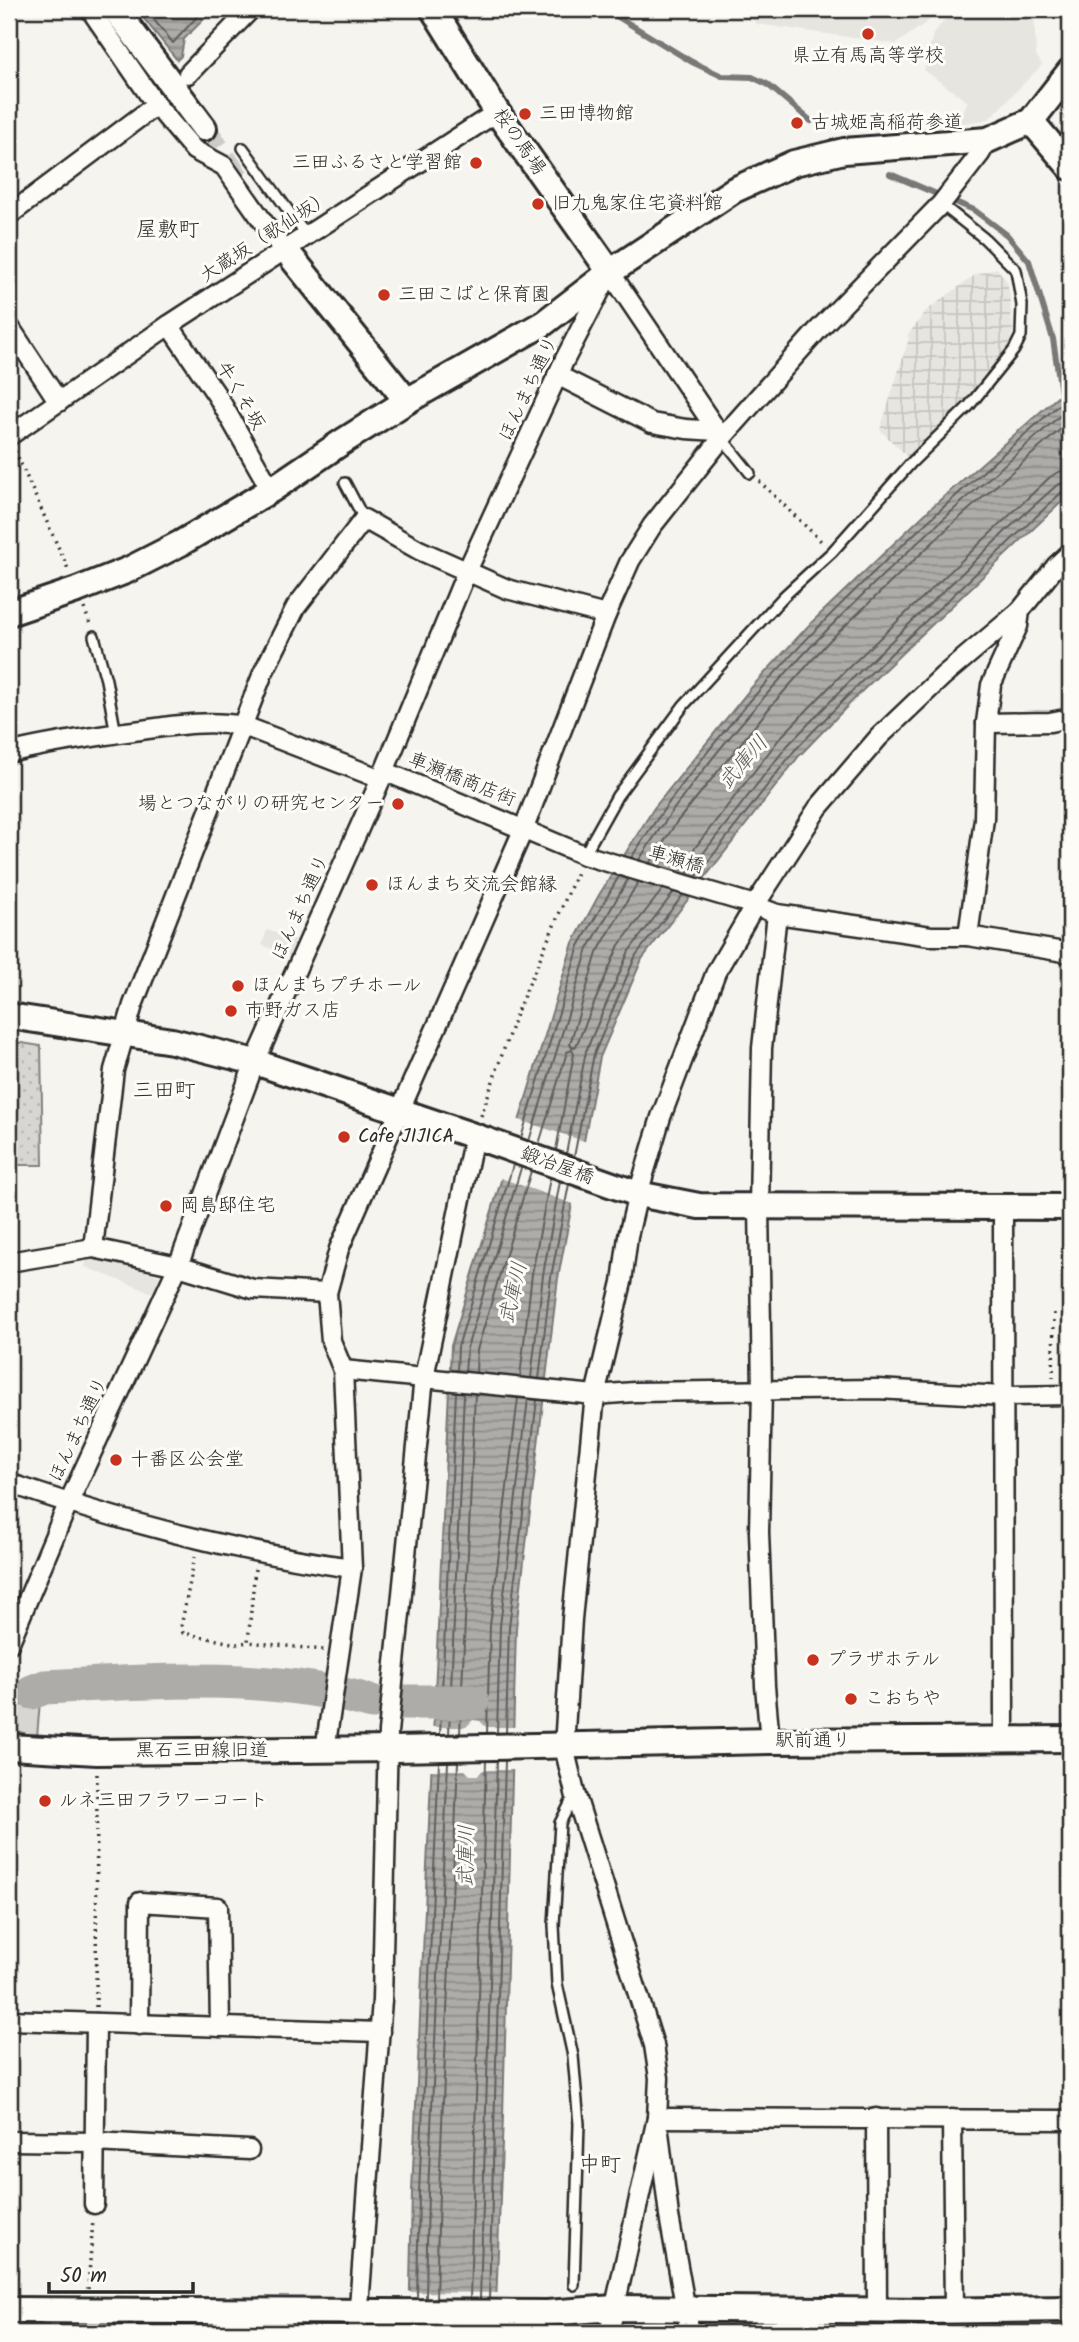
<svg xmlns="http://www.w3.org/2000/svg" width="1079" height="2342" font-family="Kalam,'Klee One',sans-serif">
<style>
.built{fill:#e6e5e0}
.industrial{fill:url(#industrial-grid)}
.green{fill:#d7d6d2;stroke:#81807e;stroke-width:2}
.park{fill:url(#park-dots);stroke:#81807e;stroke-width:2}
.water{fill:url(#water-rules);stroke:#797877;stroke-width:2}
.pier{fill:#f5f4ef}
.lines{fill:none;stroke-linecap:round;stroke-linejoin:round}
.shore{stroke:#5f5f5d;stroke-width:2}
.stream{stroke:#797877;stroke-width:6}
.river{stroke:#adaca9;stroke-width:35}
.secondary-tunnel{stroke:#cdccc8;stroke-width:24;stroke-dasharray:24 12;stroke-linecap:butt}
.lane-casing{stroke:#2b2b2b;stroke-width:14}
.street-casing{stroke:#2b2b2b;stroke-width:23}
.secondary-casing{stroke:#2b2b2b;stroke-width:30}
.path{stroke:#2b2b2b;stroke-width:3.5;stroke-dasharray:2 5;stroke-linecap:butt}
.lane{stroke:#fdfcf7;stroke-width:9}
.street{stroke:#fdfcf7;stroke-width:18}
.secondary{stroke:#fdfcf7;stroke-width:24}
.poi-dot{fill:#c8321e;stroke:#fdfcf7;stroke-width:2.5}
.labels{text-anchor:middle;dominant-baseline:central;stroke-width:6;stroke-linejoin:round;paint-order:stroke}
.poi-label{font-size:19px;fill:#2b2b2b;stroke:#fdfcf7;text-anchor:start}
.street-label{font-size:19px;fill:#2b2b2b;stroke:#fdfcf7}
.neighbourhood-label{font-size:21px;fill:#2b2b2b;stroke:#fdfcf7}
.water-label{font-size:21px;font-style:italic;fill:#585857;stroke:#fdfcf7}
</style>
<defs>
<pattern id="industrial-grid" width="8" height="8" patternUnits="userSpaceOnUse" patternTransform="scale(1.75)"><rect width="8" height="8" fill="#e6e5e0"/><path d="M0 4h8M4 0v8" fill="none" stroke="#c5c5c0"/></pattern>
<pattern id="park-dots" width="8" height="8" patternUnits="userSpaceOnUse" patternTransform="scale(1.75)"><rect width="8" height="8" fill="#d7d6d2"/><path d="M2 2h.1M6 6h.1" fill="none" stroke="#b9b8b4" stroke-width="1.8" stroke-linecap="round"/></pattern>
<pattern id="water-rules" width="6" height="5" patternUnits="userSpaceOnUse" patternTransform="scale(1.75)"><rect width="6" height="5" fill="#adaca9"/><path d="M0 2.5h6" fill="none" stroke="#8d8c8a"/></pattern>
</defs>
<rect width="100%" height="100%" fill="#f5f4ef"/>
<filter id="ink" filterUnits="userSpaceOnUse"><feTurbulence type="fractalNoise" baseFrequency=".0143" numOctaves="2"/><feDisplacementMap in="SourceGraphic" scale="14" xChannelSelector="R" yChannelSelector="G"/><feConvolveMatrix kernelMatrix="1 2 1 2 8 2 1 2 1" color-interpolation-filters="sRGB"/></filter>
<g filter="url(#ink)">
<g class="built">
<path d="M737,9H945L896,44L757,24Z"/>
<path d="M954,9H1015L1034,11L1036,55L1042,65L989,119L953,125L968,102L924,70L933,34Z"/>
<path d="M267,930L299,941L293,957L262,945Z"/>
<path d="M88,1254L129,1265L160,1276L153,1293L85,1267Z"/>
</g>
<path class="industrial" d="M997,268L1008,283L1013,331L1009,345L985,384L909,458L880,430L909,338L907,336L926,311L975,275Z"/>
<path class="green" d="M40,1701L37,1737L9,1729V1708Z"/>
<path class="park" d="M9,1041L41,1046L43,1165H9Z"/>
<g class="water">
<path d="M136,9H214L184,39L181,56L177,60Z"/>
<path d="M1070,386V494L863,690L799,756L642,959L600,1057L558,1278L516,1628L503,2116L495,2333H409L412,2191L451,1346L573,943L599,895L654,808L751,688L811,623L932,507Z"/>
</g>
<g class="pier">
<path d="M516,1119L587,1142L576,1205L498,1177Z"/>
<path d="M473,1720L480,1721L486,1727H517L516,1770H483L478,1775H470L465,1770H428L430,1727H466Z"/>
<path d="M407,2292L500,2293L498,2333H406Z"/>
</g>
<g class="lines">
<g class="shore">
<path d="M145,9L173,43L204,9"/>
<path d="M631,858C747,677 910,535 1070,395"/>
<path d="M639,860C753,683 913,544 1070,407"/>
<path d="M650,863L676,823L771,706L829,641L950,526L1070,421"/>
<path d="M677,871L780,738L845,671L1050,477L1058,472L1070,470"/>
<path d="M687,874L787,746L852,679L1009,528L1057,485L1070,481"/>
<path d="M696,877L794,751L858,685L1063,491L1070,490"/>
<path d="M638,882L597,953L570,1044L572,1048L576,1046L619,945L663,889"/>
<path d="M521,1138L579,946L619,876"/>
<path d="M529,1141L588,949L628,879"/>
<path d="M539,1144L567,1052L572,1050L574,1054L556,1150"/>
<path d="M566,1154L586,1051L629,951L674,892"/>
<path d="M574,1157L594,1054L636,955L683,895"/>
<path d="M457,1371L458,1347L513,1165"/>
<path d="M465,1372L467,1348L521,1168"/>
<path d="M476,1373L477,1350L531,1171"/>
<path d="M520,1377L532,1274L550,1178"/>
<path d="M531,1378L543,1275L560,1181"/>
<path d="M539,1379L551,1277L569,1184"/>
<path d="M487,1733L490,1626L518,1398"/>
<path d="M497,1733L500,1626L528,1399"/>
<path d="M506,1733L509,1627L537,1400"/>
<path d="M440,1734L456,1392"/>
<path d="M449,1734L464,1393"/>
<path d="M460,1734L475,1394"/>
<path d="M417,2298L419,2192L439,1762"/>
<path d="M426,2298L428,2192L448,1762"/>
<path d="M436,2298L439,2192L458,1762"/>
<path d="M470,2299L486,1761"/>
<path d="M480,2299L497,1761"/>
<path d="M489,2299L505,1761"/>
</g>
<g class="stream">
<path d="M605,9L692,62L722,76L752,77L767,84L811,121"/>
<path d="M890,174L974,210L1007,235L1029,261L1053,339L1062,399"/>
</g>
<g class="river">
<path d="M32,1692L45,1687C154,1681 266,1672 372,1702"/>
<path d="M401,1702H472"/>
</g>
<path class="secondary-tunnel" d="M204,128L241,183"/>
<g class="lane-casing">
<g id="lane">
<path d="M243,148L306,235"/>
<path d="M722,438L750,473"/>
<path d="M345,483L364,519"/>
<path d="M94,636L106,680L116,734"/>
<path d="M584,855L617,796L684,705L784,596L832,552L911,463L969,406L1014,350L1021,336L1022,305L1016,270L985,239L941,204"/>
<path d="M574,2285L579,2124L573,2056L557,1984L554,1925L560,1823L575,1794"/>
</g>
</g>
<g class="street-casing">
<g id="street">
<path d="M90,9L156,105L194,150L224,166L283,250"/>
<path d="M188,74L251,9"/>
<path d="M9,215L156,105"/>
<path d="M169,325L218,397L271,490"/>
<path d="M9,326L59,402"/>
<path d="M557,375L652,423L686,429L717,431"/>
<path d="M9,436L169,325L497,112"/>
<path d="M986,723L1050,722L1070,718"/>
<path d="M9,753C47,743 87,738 126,732C166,727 203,719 244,726L381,779"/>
<path d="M384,771L584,855L748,903L777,914L931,936H968L1070,953"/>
<path d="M968,936L984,819L986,723L991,685L1018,626L1020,611"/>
<path d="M1003,1208L1004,1740"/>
<path d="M93,1248L114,1070L133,1005L263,673L296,607L364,519L419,550L507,589L606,615"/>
<path d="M9,1262L93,1248L178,1266L253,1289L327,1293"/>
<path d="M343,1370L595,1395L634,1392L877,1389L1003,1396L1070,1395"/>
<path d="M9,1483C121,1522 235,1552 352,1568"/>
<path d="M9,1644L68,1504L178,1266L255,1062L381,779L467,571L564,361L610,272L722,438"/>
<path d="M770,1741L765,1686L759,1532L762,1390L759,1207L762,1048L777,914"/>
<path d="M325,1750L352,1568L343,1370L331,1341L327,1293L339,1249L524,828L606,615L630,561L652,526L722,438L817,331L941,204L980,154L988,140"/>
<path d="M9,2020L380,2032"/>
<path d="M139,2025L140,1902L218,1907L220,2027"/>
<path d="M657,2118L1070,2120"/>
<path d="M876,2118L877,2311"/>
<path d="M952,2119L954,2311"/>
<path d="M659,2132L669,2216L690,2333"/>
<path d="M9,2141L94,2142L249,2150"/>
<path d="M94,2204L96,2023"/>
<path d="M357,2333L382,2000L388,1732L424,1377L474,1136"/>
<path d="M609,2333L657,2118L659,2078L654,2045L575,1793L564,1747L572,1619L595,1395L622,1282L628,1236L638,1194L661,1117L716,972L755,905L818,808L879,737L943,676L1020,611L1056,566L1070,553"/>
</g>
</g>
<g class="secondary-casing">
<g id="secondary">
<path d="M115,9L204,128"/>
<path d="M433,9L497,112L610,272"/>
<path d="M1031,121L1070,167"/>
<path d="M292,258L407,401"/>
<path d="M9,613L77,590L128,570L181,543L271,490L342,442L407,401L544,323L610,272L734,190L794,163L844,151L988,140L1031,121L1070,71"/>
<path d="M9,1016L172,1041L255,1062L474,1136L638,1194L699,1206L1070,1207"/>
<path d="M9,1747L97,1752L395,1749L770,1741L1070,1739"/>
<path d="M9,2310L547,2313L614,2308L927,2311L1070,2309"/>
</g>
</g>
<g class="path">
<path d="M15,451L69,571"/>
<path d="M759,481L824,544"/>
<path d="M84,608L90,624"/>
<path d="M481,1116L516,1014L578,870"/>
<path d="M1053,1378L1054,1313"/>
<path d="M195,1556L181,1627L183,1633L237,1644L248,1642"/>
<path d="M255,1569L248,1642L324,1650"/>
<path d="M96,2007L97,1773"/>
<path d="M88,2289L93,2220"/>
</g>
<use href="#lane" class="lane"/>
<use href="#street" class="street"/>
<use href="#secondary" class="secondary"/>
</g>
</g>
<g class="poi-dot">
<circle cx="868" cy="34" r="7"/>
<circle cx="525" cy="114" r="7"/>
<circle cx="797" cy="123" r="7"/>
<circle cx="476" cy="163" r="7"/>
<circle cx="538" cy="204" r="7"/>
<circle cx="384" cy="295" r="7"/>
<circle cx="398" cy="804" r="7"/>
<circle cx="372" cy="885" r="7"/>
<circle cx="238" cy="986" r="7"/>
<circle cx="231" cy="1011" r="7"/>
<circle cx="344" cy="1137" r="7"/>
<circle cx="166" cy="1206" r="7"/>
<circle cx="116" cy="1460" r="7"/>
<circle cx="813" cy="1660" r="7"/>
<circle cx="851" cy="1699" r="7"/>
<circle cx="45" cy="1801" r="7"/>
</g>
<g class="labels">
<g class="poi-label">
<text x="868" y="56" text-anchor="middle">県立有馬高等学校</text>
<text x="539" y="114">三田博物館</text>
<text x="811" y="123">古城姫高稲荷参道</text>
<text x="462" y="163" text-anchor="end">三田ふるさと学習館</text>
<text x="552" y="204">旧九鬼家住宅資料館</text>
<text x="398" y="295">三田こばと保育園</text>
<text x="384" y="804" text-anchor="end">場とつながりの研究センター</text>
<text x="386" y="885">ほんまち交流会館縁</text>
<text x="252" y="986">ほんまちプチホール</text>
<text x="245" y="1011">市野ガス店</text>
<text x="358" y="1137">Cafe JIJICA</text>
<text x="180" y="1206">岡島邸住宅</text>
<text x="130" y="1460">十番区公会堂</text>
<text x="827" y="1660">プラザホテル</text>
<text x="865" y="1699">こおちや</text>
<text x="59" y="1801">ルネ三田フラワーコート</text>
</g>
<g class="street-label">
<text transform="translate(519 142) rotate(55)">桜の馬場</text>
<text transform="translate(266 237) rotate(-33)">大蔵坂（歌仙坂）</text>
<text transform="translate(529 389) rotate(-65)">ほんまち通り</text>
<text transform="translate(240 396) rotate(59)">牛くそ坂</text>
<text transform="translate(462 780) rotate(22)">車瀬橋商店街</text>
<text transform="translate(676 860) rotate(16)">車瀬橋</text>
<text transform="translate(301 908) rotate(-66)">ほんまち通り</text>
<text transform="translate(557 1166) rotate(20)">鍛冶屋橋</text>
<text transform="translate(79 1430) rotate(-65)">ほんまち通り</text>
<text x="813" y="1741">駅前通り</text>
<text x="202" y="1751">黒石三田線旧道</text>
</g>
<g class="neighbourhood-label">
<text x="168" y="230">屋敷町</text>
<text x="164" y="1091">三田町</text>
<text x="600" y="2165">中町</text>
</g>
<g class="water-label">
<text transform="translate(744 763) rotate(-49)">武庫川</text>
<text transform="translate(514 1293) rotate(-77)">武庫川</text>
<text transform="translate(467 1856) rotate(-89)">武庫川</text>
</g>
</g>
<rect width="1079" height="2342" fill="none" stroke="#fdfcf7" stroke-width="35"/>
<rect x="18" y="18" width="1044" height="2307" fill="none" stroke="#2b2b2b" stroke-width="2.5" filter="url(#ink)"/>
<path d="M49 2282v10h144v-10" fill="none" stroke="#2b2b2b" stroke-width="3.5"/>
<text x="60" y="2282" font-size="21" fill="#2b2b2b" stroke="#fdfcf7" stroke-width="5" paint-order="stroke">50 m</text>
</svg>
